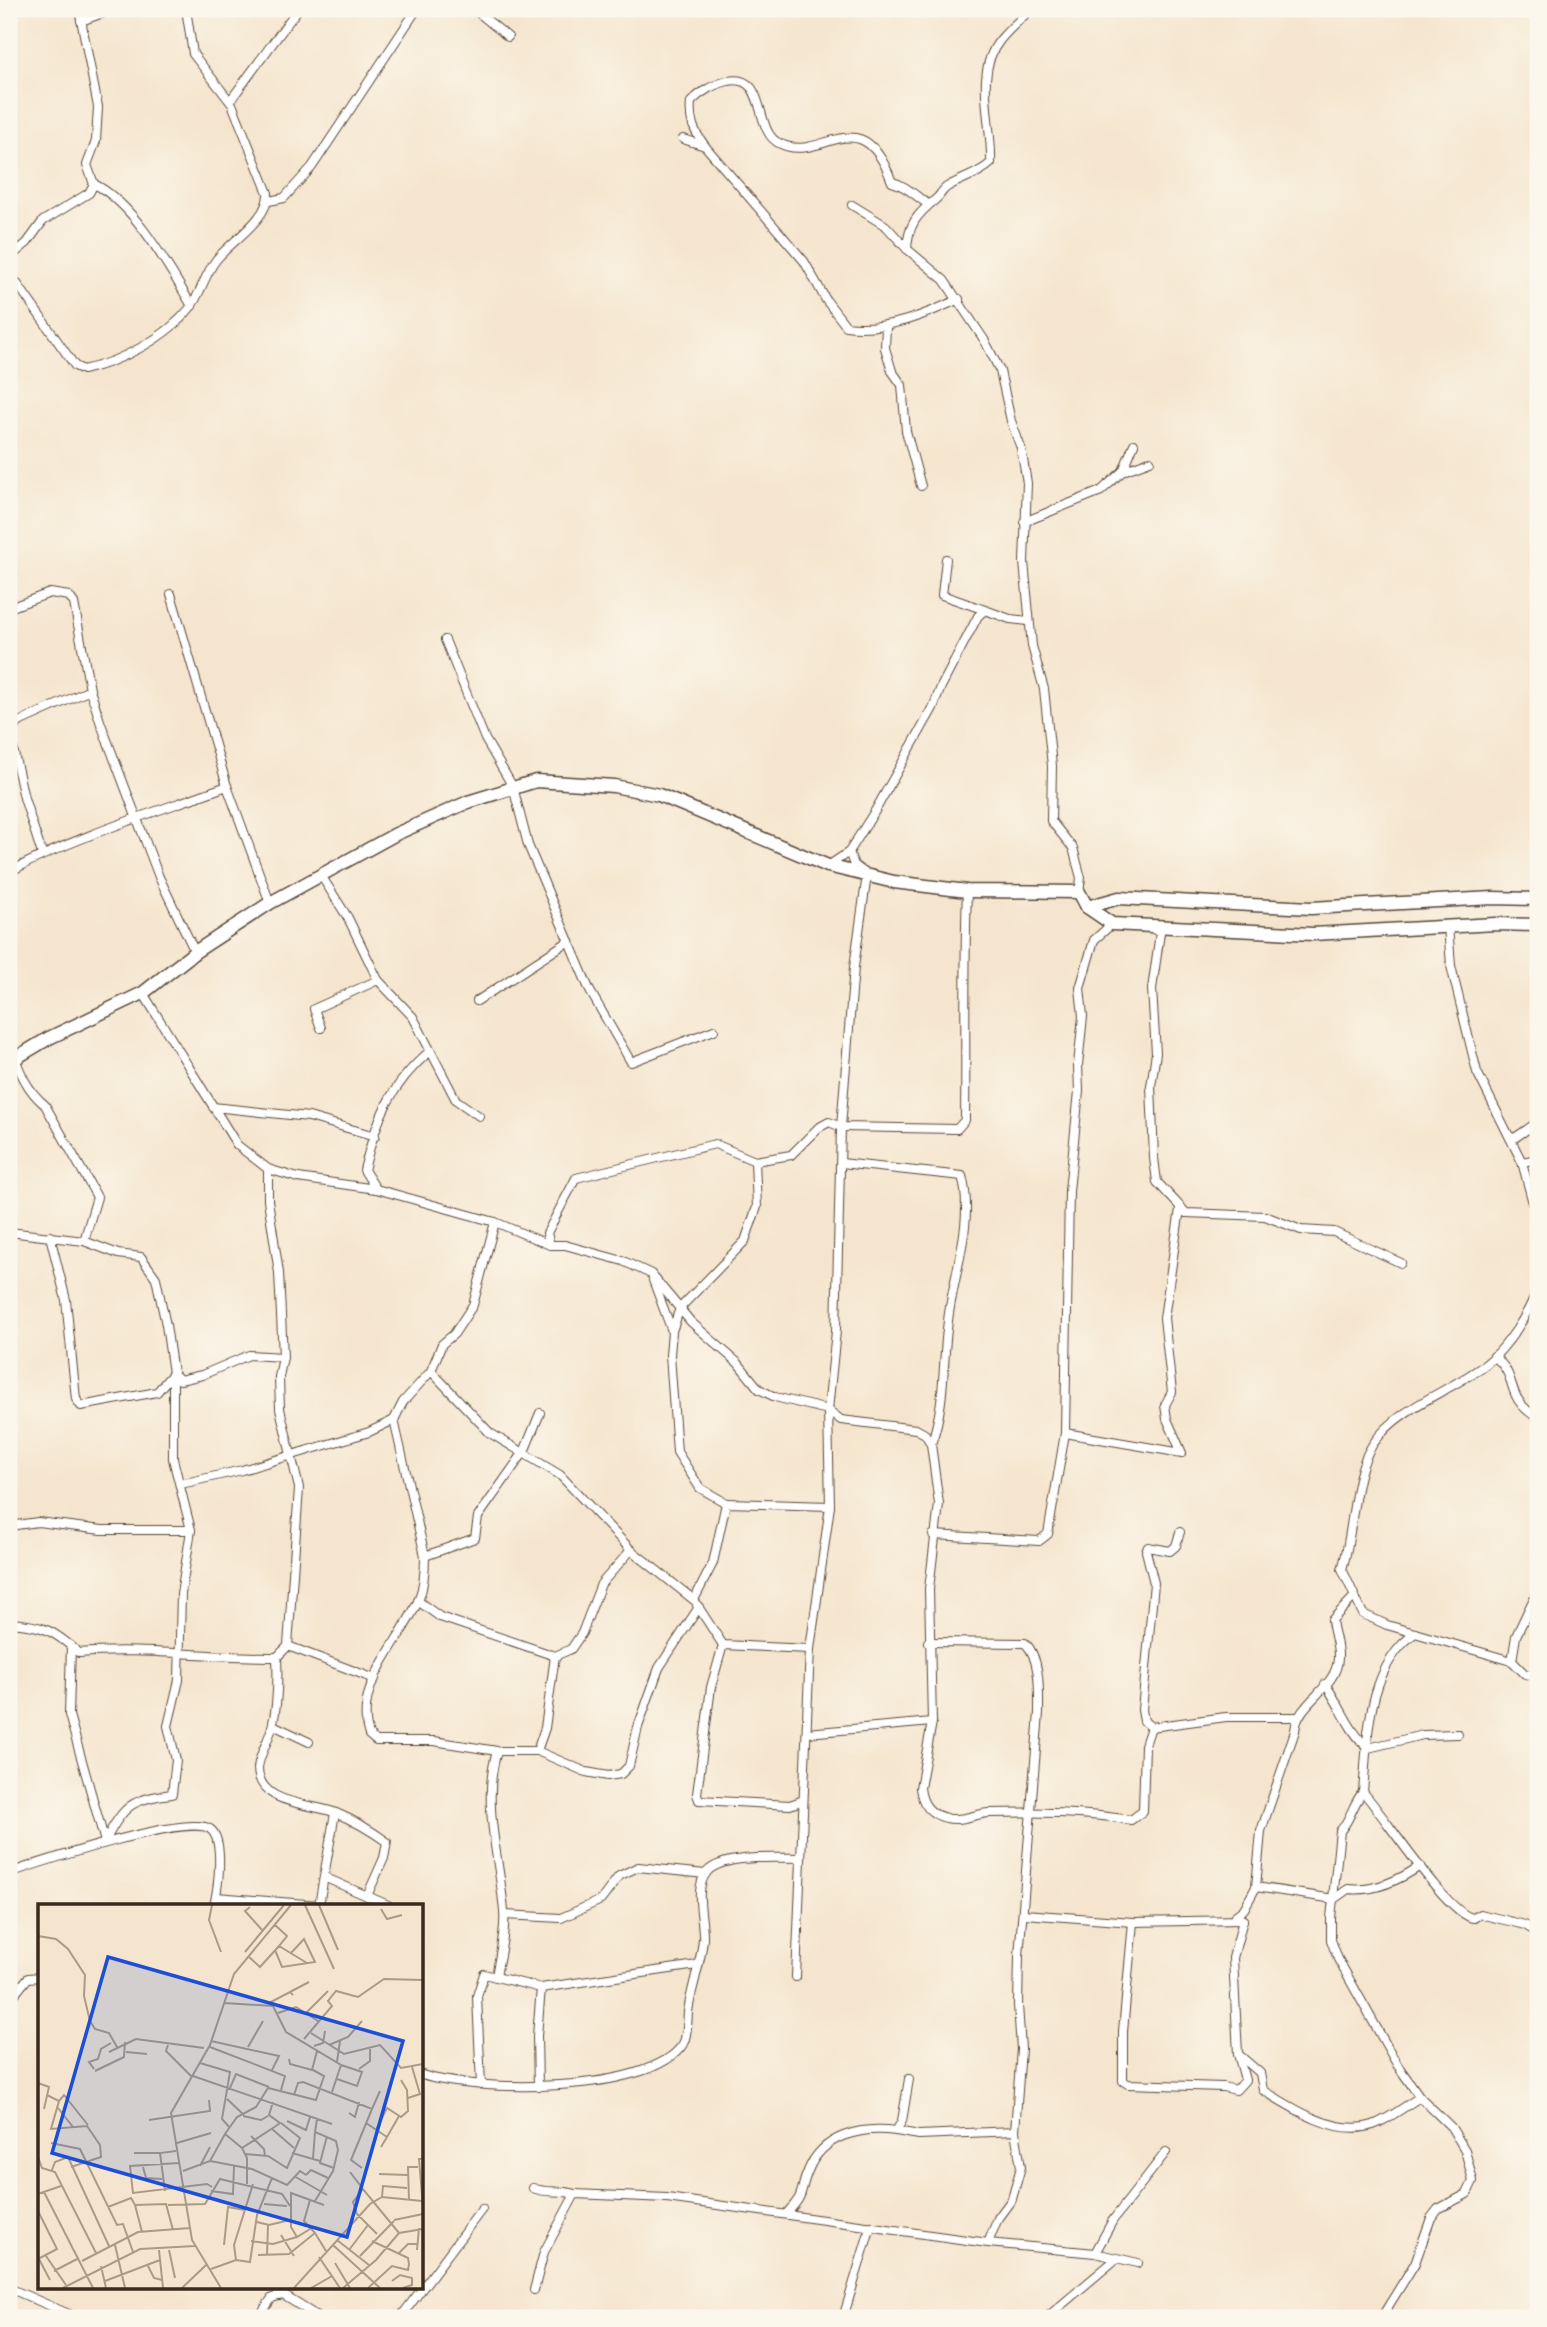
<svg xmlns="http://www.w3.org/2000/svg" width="1547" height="2327" font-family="'Gentium Book Plus',serif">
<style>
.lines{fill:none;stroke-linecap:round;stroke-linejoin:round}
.minor-casing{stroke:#574638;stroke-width:10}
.primary-casing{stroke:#574638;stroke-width:15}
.minor{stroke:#fff;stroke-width:8}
.primary{stroke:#fff;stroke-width:12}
.inset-road{fill:none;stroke:#ab9a88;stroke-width:2}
.view{fill:#1d4ed8;fill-opacity:0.15;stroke:#1d4ed8;stroke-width:3.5}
.inset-edge{fill:none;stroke:#3b2a1e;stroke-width:3.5}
</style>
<rect width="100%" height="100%" fill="#fbf7ec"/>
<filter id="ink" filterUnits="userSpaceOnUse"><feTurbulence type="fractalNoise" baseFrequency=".0143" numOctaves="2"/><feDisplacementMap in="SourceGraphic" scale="14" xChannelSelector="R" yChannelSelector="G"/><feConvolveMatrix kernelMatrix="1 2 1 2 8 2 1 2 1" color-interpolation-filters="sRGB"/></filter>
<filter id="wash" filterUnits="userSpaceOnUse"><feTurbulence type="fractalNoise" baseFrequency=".00686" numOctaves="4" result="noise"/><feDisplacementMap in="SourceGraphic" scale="28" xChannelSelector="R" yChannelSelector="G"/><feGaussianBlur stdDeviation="1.57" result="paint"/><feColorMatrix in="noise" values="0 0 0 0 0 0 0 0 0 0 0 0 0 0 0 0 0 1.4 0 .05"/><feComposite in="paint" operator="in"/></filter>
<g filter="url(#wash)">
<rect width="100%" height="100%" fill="#f5e5ce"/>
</g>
<g filter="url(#ink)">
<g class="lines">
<g class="minor-casing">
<g id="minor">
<path d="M474,9L508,37"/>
<path d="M81,21L114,9"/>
<path d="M230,101L298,9"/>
<path d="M683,139L705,146L804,261L826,300L846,326C886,331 923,316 959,299"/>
<path d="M705,146C694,131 689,121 691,102C702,91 712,85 728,81C767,73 754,128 777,142C820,168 860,94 892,182C906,185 915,196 928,204"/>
<path d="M94,184C135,204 169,268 192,306"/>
<path d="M269,201L284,198L312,167L417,9"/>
<path d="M852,205L886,226L907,249L944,280L985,341L1000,371L1011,421L1021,448L1027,483L1024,562L1032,646L1044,689L1052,766L1051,821L1073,848L1081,878L1079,892"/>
<path d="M907,249C908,225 917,214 936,199C940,196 942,190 947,187C962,178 978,175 991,163C993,124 973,73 1000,40C1009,29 1021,19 1031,9"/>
<path d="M9,258L27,243L43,221L89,193L94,184L87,165L96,141L98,107L79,9"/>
<path d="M9,272L75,366L83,370C120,362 166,338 190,308C201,293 205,274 216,260C231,241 269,219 268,193L232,104L193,54L186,9"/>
<path d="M886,326L885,348L892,371L902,385L906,431L921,486"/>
<path d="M1123,471L1134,444"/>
<path d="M1024,522L1101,491L1123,471L1150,461"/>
<path d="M946,559L942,595L985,610"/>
<path d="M171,594L227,786"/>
<path d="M9,608L50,593L69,596L74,603L90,690L101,724L159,877L195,952"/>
<path d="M445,640L485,739L513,787L528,845L590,991L631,1062L714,1030"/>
<path d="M42,854L24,798L10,735L13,727L21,721L90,690"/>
<path d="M828,866L849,852L875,811L933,708L941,687L978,616L985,610L1010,619L1029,621"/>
<path d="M9,872C79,835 153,813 227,786L270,903"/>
<path d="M322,877L348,918L378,980L413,1017L456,1100L479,1116"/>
<path d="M1448,926L1451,966L1477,1072L1522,1162L1538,1222"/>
<path d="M1150,927L1160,933L1152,989L1156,1053L1151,1086L1154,1158L1157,1182L1186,1213L1265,1216L1301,1230L1334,1232L1401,1263"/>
<path d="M143,993L237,1145L268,1169L298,1178L376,1189L495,1222L473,1305L454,1334L442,1344L431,1371L490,1433L560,1475L631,1550L694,1600L713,1563L726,1503L830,1506"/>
<path d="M477,1001L569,941"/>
<path d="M321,1028L314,1009L378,980"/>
<path d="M9,1042C18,1066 24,1088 45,1105L97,1197L84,1241"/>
<path d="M213,1107L309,1117L375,1136"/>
<path d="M1511,1137L1513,1139L1538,1122"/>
<path d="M1522,1162L1538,1159"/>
<path d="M841,1163L962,1176C975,1222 953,1274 948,1321C942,1363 946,1403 931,1444"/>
<path d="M376,1189L364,1170C376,1120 390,1085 430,1051"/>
<path d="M495,1222L550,1245H565L623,1261L651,1274L691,1322L738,1363L759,1389L775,1397L828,1410L841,1420L916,1429L925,1434L931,1444L939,1504L929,1589L932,1722L920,1788C922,1804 929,1814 946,1818C961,1822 974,1814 989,1813C1037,1812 1083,1812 1131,1820L1143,1811L1145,1745L1151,1727"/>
<path d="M9,1232L84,1241L118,1254L141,1257L156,1278L166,1325L173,1373V1459L191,1530L181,1594L179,1680L168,1726L176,1760L172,1794C133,1798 122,1806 105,1842"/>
<path d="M50,1236L66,1300L76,1399L81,1406L157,1392L173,1373L180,1380L202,1375L249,1355L283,1357"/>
<path d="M550,1245L547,1233L576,1178L715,1144L755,1161L791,1155L818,1128L829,1122L841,1127L957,1129L965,1120C966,1044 964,968 967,891"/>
<path d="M653,1280L672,1331L670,1355L677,1452L700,1488L726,1503"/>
<path d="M1538,1289C1527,1315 1509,1346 1486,1364C1450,1392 1399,1406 1373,1444C1352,1474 1354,1534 1342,1569L1363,1614L1387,1625L1512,1661L1525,1674L1538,1677"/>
<path d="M672,1331L680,1308L745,1241L757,1207L755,1161"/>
<path d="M1494,1356C1521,1379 1502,1396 1538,1418"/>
<path d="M394,1420L425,1556C425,1572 424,1585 419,1599C402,1641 352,1686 369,1735L376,1741H434L497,1751H537L586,1772L608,1776L621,1774L629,1766L638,1727L659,1668L699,1607"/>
<path d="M1065,1433L1182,1453L1167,1419L1165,1405L1172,1392L1164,1318L1180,1209"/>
<path d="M181,1484L242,1470L369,1432L394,1420L403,1402L431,1371"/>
<path d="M9,1526L38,1522L102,1530H191"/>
<path d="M1180,1532L1176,1546L1170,1551L1148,1547L1146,1551L1154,1583L1142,1710L1144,1721L1151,1727L1226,1717H1296"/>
<path d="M933,1535L1039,1541L1048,1534L1065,1433L1069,1191L1079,1091L1078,1065L1083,1016L1080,988L1094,940L1112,924"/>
<path d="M425,1556L475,1538L478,1517L524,1452L540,1413"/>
<path d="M418,1601L440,1617L555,1656L571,1649L582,1633L601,1584L631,1550"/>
<path d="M697,1605L723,1645L810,1649"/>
<path d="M9,1623C43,1625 53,1630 79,1653C145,1647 211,1658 277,1657L288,1646L299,1488L280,1409L279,1377L283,1357L279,1273L268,1200V1169"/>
<path d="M928,1642L1025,1643C1041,1658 1039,1693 1039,1713L1019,1956L1018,2005L1021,2049L1015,2131L1021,2167L1012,2199L998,2218L988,2243L1095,2253L1138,2263"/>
<path d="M723,1645L711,1687L697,1794L699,1800L790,1805L801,1801"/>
<path d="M71,1646L69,1715L105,1842"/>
<path d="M288,1646L375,1679"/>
<path d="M277,1657C278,1681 278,1705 272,1727C269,1740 259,1755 258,1768C258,1805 311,1803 336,1813C353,1820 372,1831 387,1842L384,1858L367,1896"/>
<path d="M1512,1661L1516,1636L1538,1590"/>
<path d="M1325,1684C1341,1706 1348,1730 1368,1748L1423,1735L1458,1734"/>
<path d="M273,1725L309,1742"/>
<path d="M807,1733L932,1722"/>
<path d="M537,1751L545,1728L555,1656"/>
<path d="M1363,1792C1384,1815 1449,1917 1474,1918L1480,1914L1525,1925L1538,1933"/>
<path d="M9,1873C39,1863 188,1813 210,1829C225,1839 218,1889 214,1905"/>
<path d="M326,1878L388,1905"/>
<path d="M1256,1887L1334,1899L1348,1889C1374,1892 1398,1881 1420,1866"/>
<path d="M216,1897L319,1905L335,1813"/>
<path d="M1024,1914L1133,1922L1243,1920L1235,1916L1244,1909L1256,1887L1261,1831L1295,1731C1297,1701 1337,1689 1338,1658C1339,1646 1333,1632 1332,1620L1354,1597"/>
<path d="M505,1915L561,1918L601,1900L619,1876L638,1867L705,1874"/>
<path d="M1133,1922L1123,2031V2081L1128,2084L1223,2087L1236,2090L1245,2080L1238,2054L1233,1958L1243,1920"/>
<path d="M496,1977C499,1957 506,1932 504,1912C500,1858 481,1804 497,1751"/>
<path d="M796,1977L810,1649L830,1506L828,1410L836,1331L841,1127L854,967L867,875L854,865L849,852"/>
<path d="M9,2001L28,1978L40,1977"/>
<path d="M1238,2054L1260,2073L1263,2090C1293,2109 1337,2137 1373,2125C1389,2119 1405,2106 1420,2097"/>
<path d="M422,2075C473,2092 651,2095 683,2044C688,2034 687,2023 688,2012C691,1988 701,1964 703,1939C704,1919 693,1888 707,1872C723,1854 778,1858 800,1858"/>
<path d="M909,2079L902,2121L896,2131L919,2135L1015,2131"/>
<path d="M481,2085L477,1996L484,1974L541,1988L697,1965"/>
<path d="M538,2087L537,2036L541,1988"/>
<path d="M533,2188C546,2194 560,2189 575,2194"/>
<path d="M786,2214C807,2192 798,2194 808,2171C822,2135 861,2126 896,2131"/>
<path d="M1095,2253L1113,2220L1166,2152"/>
<path d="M9,2288L78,2318"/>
<path d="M534,2290L544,2252L575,2194L667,2198L988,2243"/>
<path d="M258,2318L272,2298L283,2295L320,2318"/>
<path d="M400,2318L482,2209"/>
<path d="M843,2318L871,2226"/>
<path d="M1046,2318L1116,2259"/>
<path d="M1381,2318L1415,2263L1431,2218L1438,2209L1467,2194L1473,2181L1465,2150L1451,2127L1420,2097L1398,2066L1338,1959L1331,1940V1918L1340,1831C1351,1819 1352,1805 1363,1792C1368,1738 1366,1669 1415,1633"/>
</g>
</g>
<g class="primary-casing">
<g id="primary">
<path d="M1087,907L1119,898L1311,908L1493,898L1538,899"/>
<path d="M9,1062L49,1038L143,993L195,952L270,903L396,834L468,802L536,781L614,786L659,795L828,866L894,882L967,891L1079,892L1087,907L1112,924L1313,934L1495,924L1538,925"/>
</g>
</g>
<use href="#minor" class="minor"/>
<use href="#primary" class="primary"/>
</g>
</g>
<g transform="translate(38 1904)">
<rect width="385" height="385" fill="#f5e5ce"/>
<path class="inset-road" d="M174,1L171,16L183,48M267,1L296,65M281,1L300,46M212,3L207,7L225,27M343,5L349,15L364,11M0,32L18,35L30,45L47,71L46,92L52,117L57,125L71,129L79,143M241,42L269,59M237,46L244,63L277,58L266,35L253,49M207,48L246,1M210,52L222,63L241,42L249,32L236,20M252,88L271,78M186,99L235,102L248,128L303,161L294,188M231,99L252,88L255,91M240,109L258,103L280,117M268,109L290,87M273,129L306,150L342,141L363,164L385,160M266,135L294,102L290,97L298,87L320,93L346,75L385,76M173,137L241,152L234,166M130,141L128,147L154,173M291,141L310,133L324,117M276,142L285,139L287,127M172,143L247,172L243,186M210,143L225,117M71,148L98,135L166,144M88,148L109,150M251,155L252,160L274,166L279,147M299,158L302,137M162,159L192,168L184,215L192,224M56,165L51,158L60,155L63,145L73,139M321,165L332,157V145M57,167L86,153L87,138M155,172L294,220M299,175L319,182L324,168L303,161M0,179L11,183L6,205M192,184L198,170L231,183M9,191L21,197L13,225L49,222L62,241L63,253L33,263M256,191L260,179L265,178L334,205L342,187M370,194L382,190L374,163M189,195L206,211M21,197L26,191L50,221M20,204L35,223M311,209L317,213L321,198M205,212L223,216L230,212M111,216L172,207L171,196M249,217L268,226L272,213M328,219L349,233L343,243M234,225L256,244M338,226L349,204L363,213L370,207L369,186L363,176M187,230L199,213L218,203L230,184L278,196L286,172L275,166M213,232L226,245L227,251M289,232L282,259L296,264M349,233L361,212M13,239L42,245L79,321L85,320L95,348M139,239L173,229M204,244L209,254V280M96,249H122M254,249L282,257M208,250L230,252L249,264L262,234L243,219M0,253L4,264L17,268L58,349M275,254L277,228M385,255H381L385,303M172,257L214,265L249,281L262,267L268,271M141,259L92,262L95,289L169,280L174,283M162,262L172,243M105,263L108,274L124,275M324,264L313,256L334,205M14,266L17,258L30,253L71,342M145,267L172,257L187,230L204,244L238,222L242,219L231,211L235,198M312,268L325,285M341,270L370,271M268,271L273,266L290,274M256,272L289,291M127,287L122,249L138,247M173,287L195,290L196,262M6,288L55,384M0,290L23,282M344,293L345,282L369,284M371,296L370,263H380M277,297L295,267L300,246L298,237L277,228L279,215M226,300L249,302M97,301L104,328M130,301L167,300L182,275L244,290L252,302M70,303L93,294L97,301L128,300L135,326M0,307L19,345L0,355M356,316L385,310M219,318L231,321L252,316M272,325L259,333L253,323V289L286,301M277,329L288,347M339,330L319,310L315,298L325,285L361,329M243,331L256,352M299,336L331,361M213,337L235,340L259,333M77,341L87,384M186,341L190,303L207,306M295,341L342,384M121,346L125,384M131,346L137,374M311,346L330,321M379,346L381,324M360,350L370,340H380M220,351L251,350L277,329L266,317L272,296M229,351L230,321M8,352L28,381M322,352L356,317M281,353L302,384M1,355L12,376M198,356L196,341L215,280M44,357L100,328L152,324M297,359L312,384M109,360L116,374L124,376M63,362L68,384M173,365L198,356L212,358L219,311L234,274M16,367L41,354M67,377L122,356M354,377L362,371L374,374V381L365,384M25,384L102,345L157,342M144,384L168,361M183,384L154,336L133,209L172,141L196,70L253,1M256,384L332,300L344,293L384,297M273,384L294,372M305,384L338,356L361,329L385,325M330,384L354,362L370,366L371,360L370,354L334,337"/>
<path class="view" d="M70,53L365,137L309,333L14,249Z"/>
<rect width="385" height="385" class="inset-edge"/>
</g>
<rect width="1547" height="2327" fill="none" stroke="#fbf7ec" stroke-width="35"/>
</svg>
